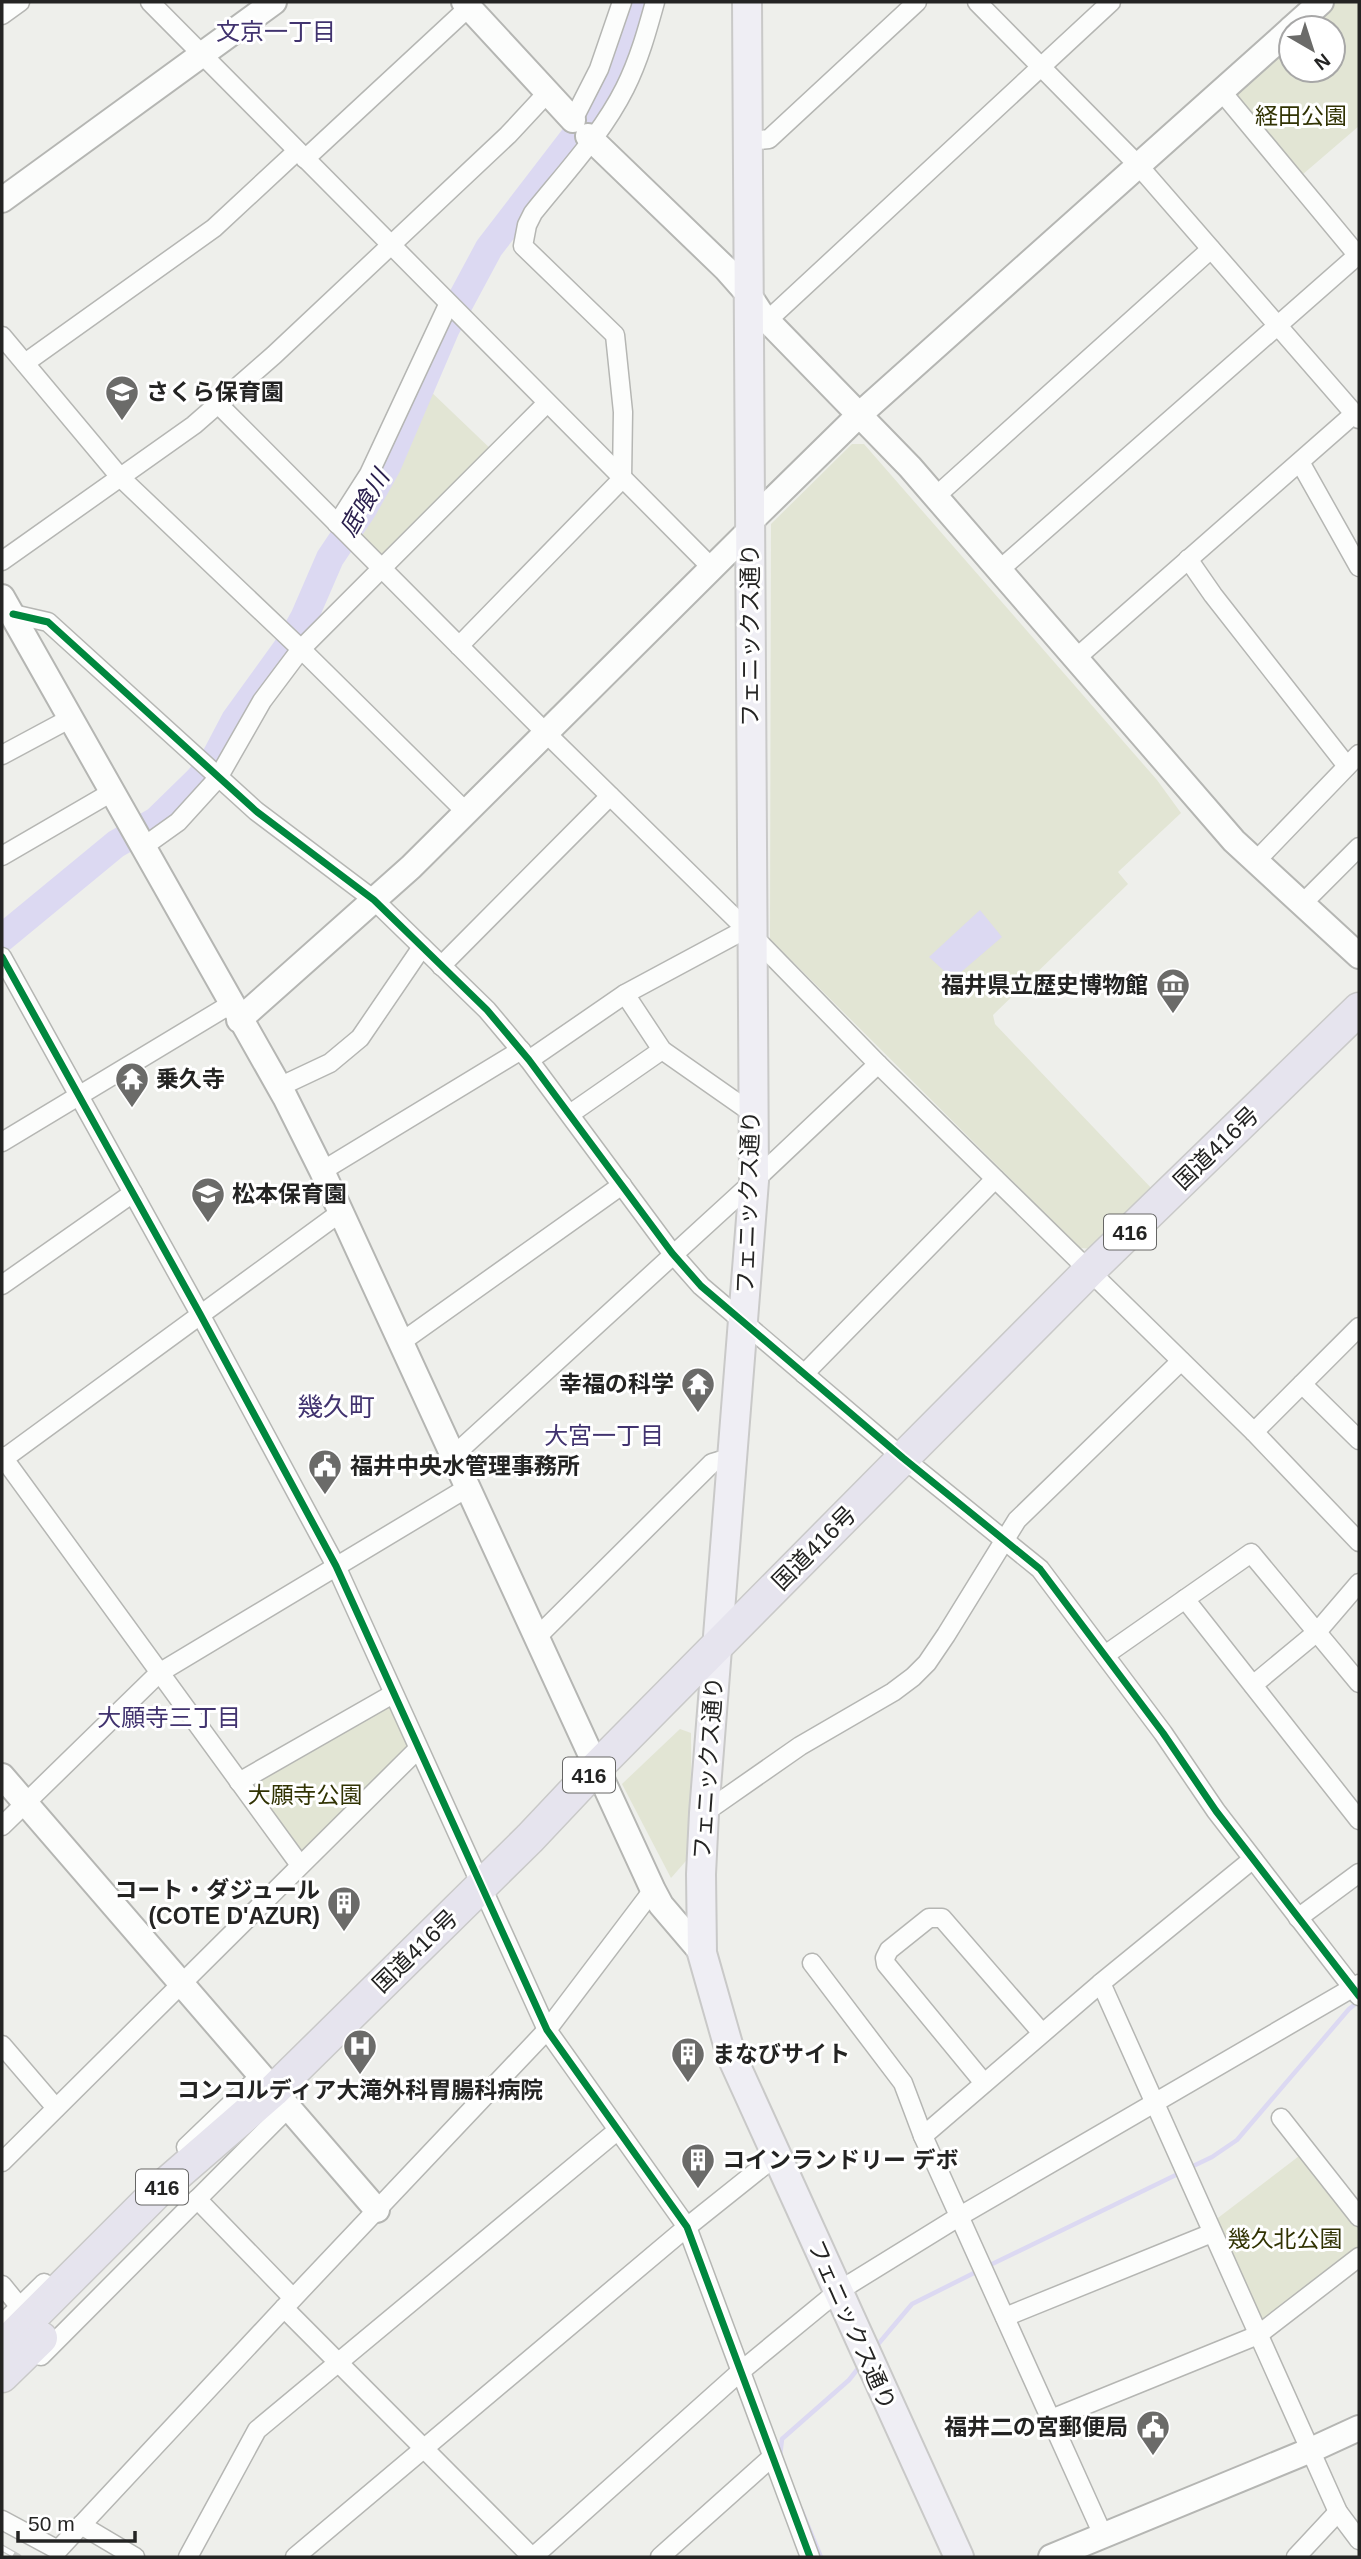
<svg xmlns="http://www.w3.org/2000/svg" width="1361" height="2559" font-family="Helvetica,'Noto Sans JP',sans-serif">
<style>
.green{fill:#e2e5d4}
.water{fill:#dcd9f2}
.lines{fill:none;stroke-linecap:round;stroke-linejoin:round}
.stream{stroke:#dcd9f2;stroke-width:4.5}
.river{stroke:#dcd9f2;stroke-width:28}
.street-casing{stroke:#b5b6b3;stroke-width:21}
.secondary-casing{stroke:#b5b6b3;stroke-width:28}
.primary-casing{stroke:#c9c9c8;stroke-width:32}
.highway-casing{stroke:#c9c9c8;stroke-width:35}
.street{stroke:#fcfdfc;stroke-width:18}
.secondary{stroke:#fcfdfc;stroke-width:24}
.primary{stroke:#efeef4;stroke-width:28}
.highway{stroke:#e6e4ee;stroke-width:32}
.rail-casing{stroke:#c9cac8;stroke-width:7}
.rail{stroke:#fff;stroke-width:4.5;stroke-dasharray:13;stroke-linecap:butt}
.cycleway-casing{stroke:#fff;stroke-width:11}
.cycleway{stroke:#00873e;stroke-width:7}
.labels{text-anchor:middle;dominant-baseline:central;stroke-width:6;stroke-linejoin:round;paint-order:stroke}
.shield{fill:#fff;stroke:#666665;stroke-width:2}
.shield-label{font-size:21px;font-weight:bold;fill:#242423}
.park-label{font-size:23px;fill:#313303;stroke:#fff}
.poi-label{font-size:23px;font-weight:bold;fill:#242423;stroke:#fff;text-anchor:start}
.street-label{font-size:23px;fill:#242423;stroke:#fff}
.neighbourhood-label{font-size:24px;fill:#41336f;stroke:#fff}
.water-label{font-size:24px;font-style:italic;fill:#2b204e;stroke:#fff}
.quarter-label{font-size:26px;fill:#41336f;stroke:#fff}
</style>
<rect width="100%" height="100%" fill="#eeefeb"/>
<g class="green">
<path d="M1322,2H1359V126L1295,181L1222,92L1291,30V70H1333V28H1293Z"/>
<path d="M427,388L496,454L382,569L349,536Z"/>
<path d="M852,444H864L1157,780L1181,813L1118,872L1128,884L993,1015L995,1024L1154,1191L1094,1249L1080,1248L770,939L771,524Z"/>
<path d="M392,1698L415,1748L305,1854H294L243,1782Z"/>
<path d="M680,1729L691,1733L692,1854L671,1878L622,1784Z"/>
<path d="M1303,2153L1359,2222V2254L1259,2332L1210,2224Z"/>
</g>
<path class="water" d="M980,910L1002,937L953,979L929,957Z"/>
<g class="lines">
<g class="stream">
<path d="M1189,2168L1212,2157L1237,2140L1349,2009L1358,2002"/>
<path d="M988,2266L1182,2172"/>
<path d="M874,2349L912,2304L980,2270"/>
<path d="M780,2456L782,2439L849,2380L860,2366"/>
<path d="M801,2509L821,2557"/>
</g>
<path class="river" d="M2,938L116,844L156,821L199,779L214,760L235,720L287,648L304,618L330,558L363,509L387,466L446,328L489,248L588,119L615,76L643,2"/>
<g class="street-casing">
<g id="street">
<path d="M150,2L712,568"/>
<path d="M977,2L1138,165L1359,419"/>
<path d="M2,15L20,2"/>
<path d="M1222,92L1359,257"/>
<path d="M573,120L599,69L622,2"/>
<path d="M748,141L769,139L917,2"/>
<path d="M305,159L469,7"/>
<path d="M768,320L1111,2"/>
<path d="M2,336L120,477L301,649L466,812"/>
<path d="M25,363L214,228L297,151"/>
<path d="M218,404L546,733L746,929L878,1064L1254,1432L1359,1542"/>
<path d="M1300,462L1359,567"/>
<path d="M935,497L1211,249"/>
<path d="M337,524L369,474L448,305"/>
<path d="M1188,559L1213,595L1347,766"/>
<path d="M2,561L194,425L274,355L508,135L548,92"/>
<path d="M998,571L1359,254"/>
<path d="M13,614L48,622L256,811L374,900L487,1010L529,1060L672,1253L701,1286L903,1458L1040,1569L1163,1733L1216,1811L1359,1996"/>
<path d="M459,646L622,479L623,412L615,335L523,246L527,225L533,213C565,173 602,134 625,88C639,60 647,31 655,2"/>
<path d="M1075,659L1354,414"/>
<path d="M2,755L71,718"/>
<path d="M143,847L178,822L218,778L262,701L301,649L547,403"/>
<path d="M2,856L112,792"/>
<path d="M1255,862L1359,754"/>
<path d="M1302,904L1359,847"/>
<path d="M2,957L200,1314L336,1566L547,2030L687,2227L810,2557"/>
<path d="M441,966L610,796"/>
<path d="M625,994L662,1050L752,1113"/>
<path d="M529,1060L625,994L746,929"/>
<path d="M279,1087L330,1063L360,1038L422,947"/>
<path d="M570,1114L662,1050"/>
<path d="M2,1142L231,1004"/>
<path d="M322,1171L521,1050"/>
<path d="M2,1285L133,1193"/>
<path d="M400,1343L622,1185"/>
<path d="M804,1374L995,1179"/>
<path d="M1302,1384L1359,1440"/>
<path d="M1254,1432L1359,1327"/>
<path d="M2,1456L300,1865"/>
<path d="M453,1456L754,1181L878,1064"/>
<path d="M2,1460L341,1212"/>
<path d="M1185,1599L1359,1820"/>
<path d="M536,1638L712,1463L732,1457"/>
<path d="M1105,1655L1251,1553L1359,1683"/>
<path d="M1253,1685L1317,1632L1359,1583"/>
<path d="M239,1782L393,1694"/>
<path d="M704,1813L800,1746L893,1692L913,1677L927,1663L946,1635L1017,1520L1181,1361"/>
<path d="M2,1826L159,1673L467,1488"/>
<path d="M1298,1918L1359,1873"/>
<path d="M812,1963L903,2083L923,2136"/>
<path d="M1101,1983L1338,2512L1359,2540"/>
<path d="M2,2045L56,2108"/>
<path d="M984,2083L886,1964L885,1958L889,1950L929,1918H942L1042,2033"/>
<path d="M1281,2118L1359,2217"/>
<path d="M186,2147L260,2076"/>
<path d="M2,2162L418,1749"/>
<path d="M197,2199L293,2298"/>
<path d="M2,2285L20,2307"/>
<path d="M284,2308L532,2557"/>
<path d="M1005,2317L1212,2233"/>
<path d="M2,2324L44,2283"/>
<path d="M41,2356L288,2108"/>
<path d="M1051,2419L1258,2335L1359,2257"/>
<path d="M2,2520L58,2550L284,2308L547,2030L653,1890"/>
<path d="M81,2525L135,2557"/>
<path d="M1103,2535L923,2136L1101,1983L1253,1859"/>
<path d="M188,2557L257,2430L618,2130"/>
<path d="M295,2557L687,2227L776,2156"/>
<path d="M533,2557L741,2371L837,2292L960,2216L1359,1984"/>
<path d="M660,2557L772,2457"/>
<path d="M1296,2557L1338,2512"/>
</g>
</g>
<g class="secondary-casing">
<g id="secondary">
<path d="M464,2L573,120"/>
<path d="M1292,28L1321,2"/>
<path d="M588,136L726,269L749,295L762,315L910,467L1234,841L1359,956"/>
<path d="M2,200L274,2"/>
<path d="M750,522L859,415L1291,29"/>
<path d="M2,597L285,1097L322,1171L653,1890L661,1905L702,1953"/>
<path d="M239,1020L411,867L750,530"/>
<path d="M2,1776L377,2210"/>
<path d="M1051,2557L1311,2450L1359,2428"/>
</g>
</g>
<g class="primary-casing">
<path id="primary" d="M747,2L754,1181L704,1813L701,1874L702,1953L731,2055L959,2557"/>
</g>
<g class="highway-casing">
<g id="highway">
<path d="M2,2347L160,2189L273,2091L530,1838L596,1768L903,1458L1089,1271L1359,1009"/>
<path d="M2,2376L41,2338"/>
</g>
</g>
<use href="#street" class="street"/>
<use href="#secondary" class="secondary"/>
<use href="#primary" class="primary"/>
<use href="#highway" class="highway"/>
<g class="rail-casing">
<path id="rail" d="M2,2548L18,2557"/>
</g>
<use href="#rail" class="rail"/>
<g class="cycleway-casing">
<g id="cycleway">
<path d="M13,614L48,622L256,811L374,900L487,1010L529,1060L672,1253L701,1286L903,1458L1040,1569L1163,1733L1216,1811L1359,1996"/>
<path d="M2,957L200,1314L336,1566L547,2030L687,2227L810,2557"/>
</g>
</g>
<use href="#cycleway" class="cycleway"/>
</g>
<defs>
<g id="school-pin" transform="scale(1.75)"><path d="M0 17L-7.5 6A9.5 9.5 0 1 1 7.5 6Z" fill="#6b6b69" stroke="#fff"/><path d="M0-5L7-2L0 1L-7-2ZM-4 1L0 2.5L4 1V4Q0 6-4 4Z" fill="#fff"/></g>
<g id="museum-pin" transform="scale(1.75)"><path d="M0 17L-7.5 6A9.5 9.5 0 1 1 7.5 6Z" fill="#6b6b69" stroke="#fff"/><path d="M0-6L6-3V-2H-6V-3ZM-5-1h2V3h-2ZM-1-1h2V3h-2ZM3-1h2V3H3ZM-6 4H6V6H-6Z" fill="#fff"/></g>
<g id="temple-pin" transform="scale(1.75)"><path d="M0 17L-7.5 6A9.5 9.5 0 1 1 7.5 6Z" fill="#6b6b69" stroke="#fff"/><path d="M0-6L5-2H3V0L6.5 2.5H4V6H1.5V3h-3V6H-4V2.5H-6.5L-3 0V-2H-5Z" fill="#fff"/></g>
<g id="civic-pin" transform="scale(1.75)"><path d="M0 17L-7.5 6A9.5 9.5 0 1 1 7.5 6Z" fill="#6b6b69" stroke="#fff"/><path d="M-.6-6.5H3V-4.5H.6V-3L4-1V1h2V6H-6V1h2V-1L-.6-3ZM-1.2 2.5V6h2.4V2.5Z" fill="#fff"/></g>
<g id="building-pin" transform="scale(1.75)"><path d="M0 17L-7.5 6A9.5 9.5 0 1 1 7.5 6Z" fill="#6b6b69" stroke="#fff"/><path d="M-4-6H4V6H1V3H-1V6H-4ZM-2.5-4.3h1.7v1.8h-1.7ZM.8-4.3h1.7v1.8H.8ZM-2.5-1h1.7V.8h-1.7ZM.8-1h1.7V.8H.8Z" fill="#fff"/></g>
<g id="hospital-pin" transform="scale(1.75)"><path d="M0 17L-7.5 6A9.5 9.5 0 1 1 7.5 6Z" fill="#6b6b69" stroke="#fff"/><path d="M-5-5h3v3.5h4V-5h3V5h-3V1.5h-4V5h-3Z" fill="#fff"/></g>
</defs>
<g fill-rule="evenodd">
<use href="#school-pin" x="122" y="392"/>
<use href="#museum-pin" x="1173" y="985"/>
<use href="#temple-pin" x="132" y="1079"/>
<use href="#school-pin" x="208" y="1194"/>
<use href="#temple-pin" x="698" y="1384"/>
<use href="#civic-pin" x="325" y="1466"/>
<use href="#building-pin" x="344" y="1903"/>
<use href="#hospital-pin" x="360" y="2046"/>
<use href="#building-pin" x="688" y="2054"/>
<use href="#building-pin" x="698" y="2160"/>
<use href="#civic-pin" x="1153" y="2427"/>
</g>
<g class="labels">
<g class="shield">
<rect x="1104" y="1214.5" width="52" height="35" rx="5"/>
<rect x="563" y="1757.5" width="52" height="35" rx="5"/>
<rect x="136" y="2169.5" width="52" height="35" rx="5"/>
</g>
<g class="shield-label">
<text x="1130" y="1232">416</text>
<text x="589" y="1775">416</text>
<text x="162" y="2187">416</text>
</g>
<g class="park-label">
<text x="1301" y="116">経田公園</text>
<text x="305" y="1795">大願寺公園</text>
<text x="1285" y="2239">幾久北公園</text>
</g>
<g class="poi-label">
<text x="146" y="392">さくら保育園</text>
<text x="1148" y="985" text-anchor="end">福井県立歴史博物館</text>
<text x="156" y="1079">乗久寺</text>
<text x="232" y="1194">松本保育園</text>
<text x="674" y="1384" text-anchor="end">幸福の科学</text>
<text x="350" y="1466">福井中央水管理事務所</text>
<text x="320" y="1890" text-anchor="end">コート・ダジュール<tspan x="320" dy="26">(COTE D'AZUR)</tspan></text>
<text x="712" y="2054">まなびサイト</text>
<text x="360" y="2090" text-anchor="middle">コンコルディア大滝外科胃腸科病院</text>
<text x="722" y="2160">コインランドリー デボ</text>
<text x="1128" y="2427" text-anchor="end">福井二の宮郵便局</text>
</g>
<g class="street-label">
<text transform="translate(750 635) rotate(-90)">フェニックス通り</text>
<text transform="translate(1216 1148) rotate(-44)">国道416号</text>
<text transform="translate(748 1202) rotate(-88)">フェニックス通り</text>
<text transform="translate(814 1548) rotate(-45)">国道416号</text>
<text transform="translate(708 1768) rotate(-86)">フェニックス通り</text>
<text transform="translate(415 1951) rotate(-44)">国道416号</text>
<text transform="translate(852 2325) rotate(66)">フェニックス通り</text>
</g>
<g class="neighbourhood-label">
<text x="276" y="31">文京一丁目</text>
<text x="604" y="1435">大宮一丁目</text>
<text x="169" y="1717">大願寺三丁目</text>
</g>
<g class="water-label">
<text transform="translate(364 503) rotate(-59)">底喰川</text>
</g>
<g class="quarter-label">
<text x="336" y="1407">幾久町</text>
</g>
</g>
<rect width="1361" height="2559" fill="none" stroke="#242423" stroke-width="7"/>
<g transform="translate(1312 49) rotate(141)"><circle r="33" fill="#ffffff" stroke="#a7a7a7" stroke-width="2"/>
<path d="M0-5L12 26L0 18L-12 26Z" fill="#6b6b69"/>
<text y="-10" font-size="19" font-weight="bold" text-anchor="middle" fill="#242423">N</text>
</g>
<path d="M18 2531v10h117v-10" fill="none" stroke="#242423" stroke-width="3.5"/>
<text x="28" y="2531" font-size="21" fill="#242423" stroke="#ffffff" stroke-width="5" paint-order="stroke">50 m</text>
</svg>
